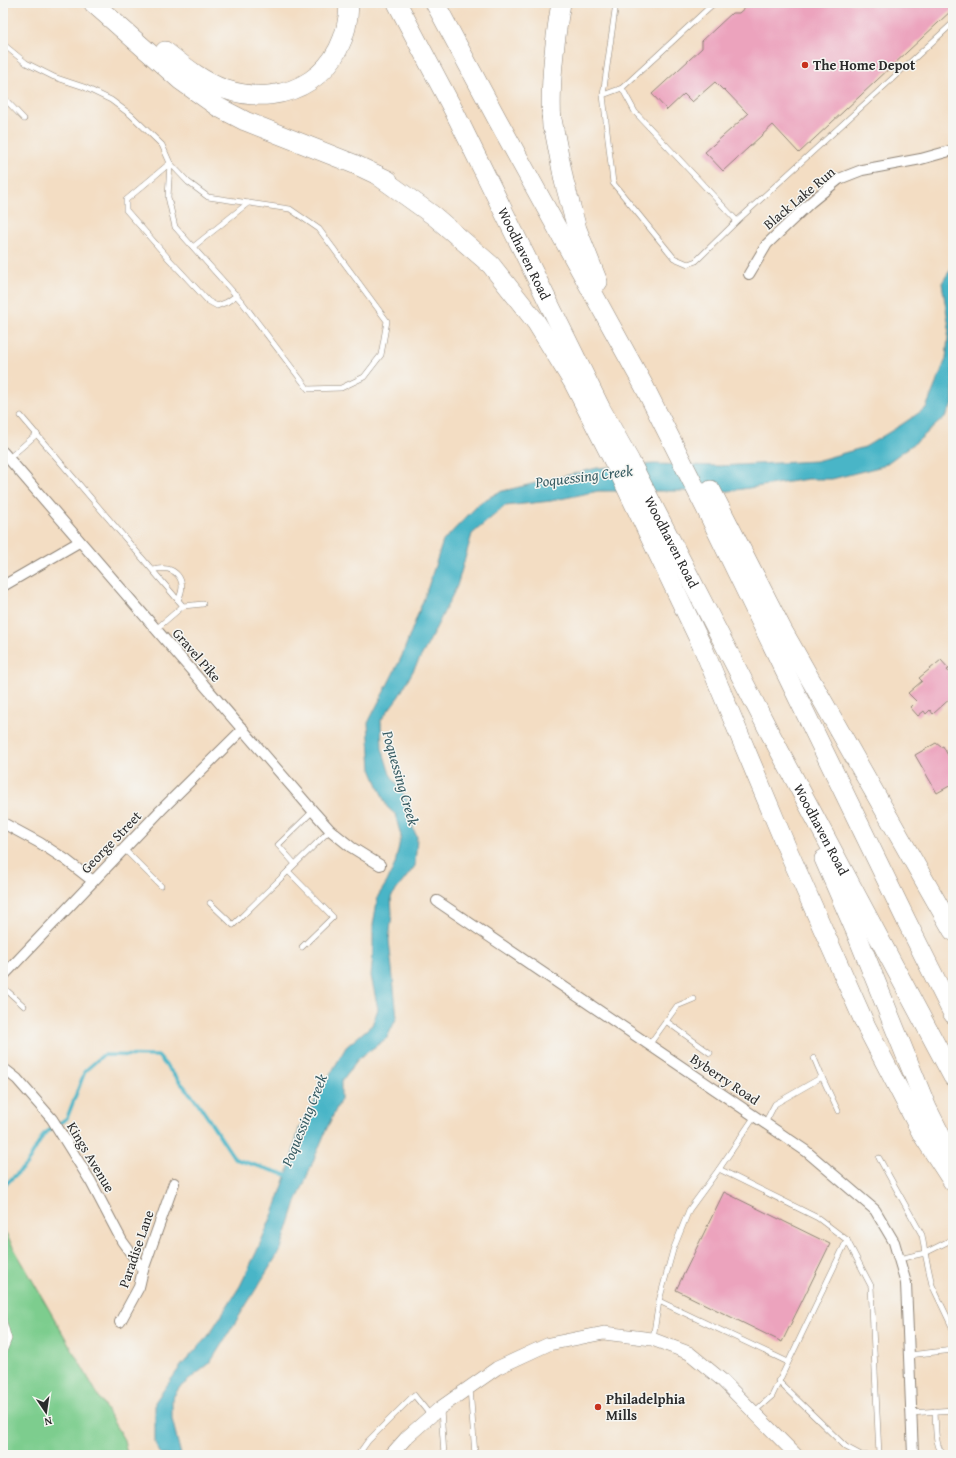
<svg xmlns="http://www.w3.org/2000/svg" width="956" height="1458" font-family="'Gentium Book Plus',serif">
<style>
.green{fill:#7dcd8e;stroke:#547c5c}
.water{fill:#4ab5c7;stroke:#3a7079}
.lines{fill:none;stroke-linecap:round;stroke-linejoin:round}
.stream{stroke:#4ab5c7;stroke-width:3.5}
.building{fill:#eca3bd}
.service-casing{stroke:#8f8477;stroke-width:6}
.minor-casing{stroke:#8f8477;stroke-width:12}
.tertiary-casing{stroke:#8f8477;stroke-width:14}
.motorway-casing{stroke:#8f8477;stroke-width:20}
.service{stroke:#fff;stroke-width:5}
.minor{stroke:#fff;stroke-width:10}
.tertiary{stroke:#fff;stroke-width:13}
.motorway{stroke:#fff;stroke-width:19}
.poi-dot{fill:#c8321e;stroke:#f6f6f2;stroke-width:1.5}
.labels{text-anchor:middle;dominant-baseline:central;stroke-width:3;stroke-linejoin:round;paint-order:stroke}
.poi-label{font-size:14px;font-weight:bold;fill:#2b2b2b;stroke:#f6f6f2;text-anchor:start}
.street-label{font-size:14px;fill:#2b2b2b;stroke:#f6f6f2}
.water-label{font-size:15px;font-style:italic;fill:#365b62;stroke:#f6f6f2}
</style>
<rect width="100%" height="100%" fill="#f6f6f2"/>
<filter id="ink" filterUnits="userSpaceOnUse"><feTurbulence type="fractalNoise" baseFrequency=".025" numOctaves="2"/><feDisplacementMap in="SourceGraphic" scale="8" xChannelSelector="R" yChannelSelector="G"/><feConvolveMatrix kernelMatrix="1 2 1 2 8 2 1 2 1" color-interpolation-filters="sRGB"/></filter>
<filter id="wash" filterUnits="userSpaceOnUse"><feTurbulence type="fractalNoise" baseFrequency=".012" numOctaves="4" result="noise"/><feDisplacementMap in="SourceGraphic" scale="16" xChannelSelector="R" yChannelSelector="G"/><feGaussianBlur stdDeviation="0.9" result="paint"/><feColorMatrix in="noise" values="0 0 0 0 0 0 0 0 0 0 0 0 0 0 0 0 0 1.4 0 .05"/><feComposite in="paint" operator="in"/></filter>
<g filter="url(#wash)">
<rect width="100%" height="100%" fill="#f3ddc3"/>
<path class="green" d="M3,1229L118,1430L121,1432L120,1433L124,1440L127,1455H3Z"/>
<path class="water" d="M953,265V404L946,416L919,440L883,466L832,479H808L729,491H598L551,501L505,506L472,534L457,586L428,644L399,696L381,720L382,748L390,774L406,797L413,816V828L417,837L415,866L391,897L392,914L389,940L397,1017L387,1038L358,1059L341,1082V1099L327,1128L295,1205L281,1249L210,1363L179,1388L172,1399V1419L181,1455H161L155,1443V1402L180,1367L208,1336L240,1286L256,1253L274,1211L288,1171L299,1129L346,1047L372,1025L378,1009L371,976L373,954V925L378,896L387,882L395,864L401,836L395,814L387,807L371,769L368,723L401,658L426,593L443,541L481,502L499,492L597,468L654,464L719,466L816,461L865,447L901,425L926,408L946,359L949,327L942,283Z"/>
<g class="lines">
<path class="stream" d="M3,1187L26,1165L44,1134L67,1118L85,1071L103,1055L158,1056L198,1103L235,1159L290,1176"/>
</g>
<g id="blocks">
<g class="building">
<path d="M750,3H953V9L799,153L773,125L723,171L705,152L748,114L724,89L723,90L715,82L692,102L684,94L667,110L652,94L702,48V41L732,13H739Z"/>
<path d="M941,660L949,669L947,670L953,677V696L933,714L930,710L926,714L924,711L918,716L910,707L916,701L908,693L922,681L919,678Z"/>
<path d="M936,743L941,747L943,746L953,765V784L937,793L915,755Z"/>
<path d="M724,1192L830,1244L782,1342L676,1290Z"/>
</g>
</g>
</g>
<g filter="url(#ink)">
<use href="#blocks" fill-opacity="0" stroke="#8f8477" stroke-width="1"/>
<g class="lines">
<g class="service-casing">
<g id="service">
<path d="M616,3L603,95L613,183L674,258L688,264L696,261L737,221L953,23"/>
<path d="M3,44L26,63L54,77L84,87L111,100L131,115L162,145L170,163L188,182L208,197L290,209L319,229L387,321L381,355L364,377L341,388L308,389L242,302L175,227L168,197L170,163"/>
<path d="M622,88L635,112L737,221"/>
<path d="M603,95L622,88L714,3"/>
<path d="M3,97L24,119"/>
<path d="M170,163L126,200V210L169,259L208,301L217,306L227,302L237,295"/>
<path d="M193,247L248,203"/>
<path d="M21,416L183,606L156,629"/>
<path d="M9,458L37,434"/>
<path d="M153,570C174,563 189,580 178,600"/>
<path d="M183,606L203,604"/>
<path d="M124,849L161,886"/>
<path d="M295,864L278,845L313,811"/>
<path d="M288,871L333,917L302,947"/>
<path d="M210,903L233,925L330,830"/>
<path d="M3,987L24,1006"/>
<path d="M666,1021L710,1053"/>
<path d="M649,1045L677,1006L694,999"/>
<path d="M814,1058L822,1077"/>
<path d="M765,1123L775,1104L822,1077L838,1111"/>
<path d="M879,1158L922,1235L925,1253L953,1239"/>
<path d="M719,1169L755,1116"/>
<path d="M899,1259L925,1253L932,1285L953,1329"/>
<path d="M659,1301L788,1362"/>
<path d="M3,1318L9,1339L3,1354"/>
<path d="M653,1338L659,1301L673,1250L689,1210L719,1169L818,1218L847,1240"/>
<path d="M909,1355L953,1350"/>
<path d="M778,1381L846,1447L861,1455H877"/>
<path d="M470,1388L475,1455"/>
<path d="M441,1410L444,1455"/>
<path d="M755,1411L772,1396L847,1240L871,1286L879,1455"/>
<path d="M935,1411C936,1423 934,1450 945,1455"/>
<path d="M911,1413L953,1410"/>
<path d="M358,1455L368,1441L414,1395L431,1416"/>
</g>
</g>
<g class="minor-casing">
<g id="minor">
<path d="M749,274L767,244L811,202L839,179L862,170L921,159L953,150"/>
<path d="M3,452L313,811L330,830L351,847L380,865"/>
<path d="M3,586L79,542"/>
<path d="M3,823L40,843L66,860L93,881"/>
<path d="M437,901L806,1151L875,1210L894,1242L906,1283L913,1455"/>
<path d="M3,976L161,810L243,729"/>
<path d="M3,1068L17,1079L52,1119L91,1182L122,1241L143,1270"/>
<path d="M120,1322L139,1287L143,1270L174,1183"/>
</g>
</g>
<g class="tertiary-casing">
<path id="tertiary" d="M391,1455L407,1437L440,1408L497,1368L549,1344L604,1333L652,1339L689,1353L722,1380L796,1455"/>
</g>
<g class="motorway-casing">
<g id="motorway">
<path d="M93,3L180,80L218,107L245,121L354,164L388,180"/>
<path id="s1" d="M397,3L454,111L601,409L630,461L770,733L953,1077"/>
<path d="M435,3L496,117L644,386L706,509L906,920L953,1014"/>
<path d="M165,51C184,66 202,81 224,89C289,111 348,73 349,3"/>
<path d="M551,114L564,181L577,229L598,282"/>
<path d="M552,127C549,85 554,44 561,3"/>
<path d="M377,175L434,216L491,265L536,322L573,382L616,466L703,648L786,846L866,1026L922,1134L953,1182"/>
<path d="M711,490L783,631L953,931"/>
<path d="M824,859L855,930L927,1108L953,1160"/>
</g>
</g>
<use href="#service" class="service"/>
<use href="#minor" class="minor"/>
<use href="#tertiary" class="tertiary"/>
<use href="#motorway" class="motorway"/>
</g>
</g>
<g class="poi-dot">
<circle cx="805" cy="65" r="4"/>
<circle cx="598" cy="1407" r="4"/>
</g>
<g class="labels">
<g class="poi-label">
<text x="813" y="65">The Home Depot</text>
<text x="606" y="1399">Philadelphia<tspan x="606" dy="16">Mills</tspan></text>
</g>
<g class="street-label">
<text transform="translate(799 198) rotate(-40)">Black Lake Run</text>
<text stroke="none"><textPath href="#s1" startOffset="281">Woodhaven Road</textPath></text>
<text stroke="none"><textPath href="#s1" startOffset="605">Woodhaven Road</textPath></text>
<text transform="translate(197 655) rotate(49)">Gravel Pike</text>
<text stroke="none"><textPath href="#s1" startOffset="929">Woodhaven Road</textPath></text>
<text transform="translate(111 842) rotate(-46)">George Street</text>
<text transform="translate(725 1079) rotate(34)">Byberry Road</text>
<text transform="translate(91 1157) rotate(59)">Kings Avenue</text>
<text transform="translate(136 1249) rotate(-71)">Paradise Lane</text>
</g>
<g class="water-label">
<text transform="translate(584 476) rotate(-7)">Poquessing Creek</text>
<text transform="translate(401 778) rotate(74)">Poquessing Creek</text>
<text transform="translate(304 1120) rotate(-68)">Poquessing Creek</text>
</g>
</g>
<rect width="956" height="1458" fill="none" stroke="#f6f6f2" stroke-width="16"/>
<g transform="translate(46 1412) rotate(167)" stroke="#f6f6f2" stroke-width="3" paint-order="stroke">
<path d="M0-3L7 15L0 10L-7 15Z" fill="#2b2b2b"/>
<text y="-6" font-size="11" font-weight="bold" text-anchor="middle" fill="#2b2b2b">N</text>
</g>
</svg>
